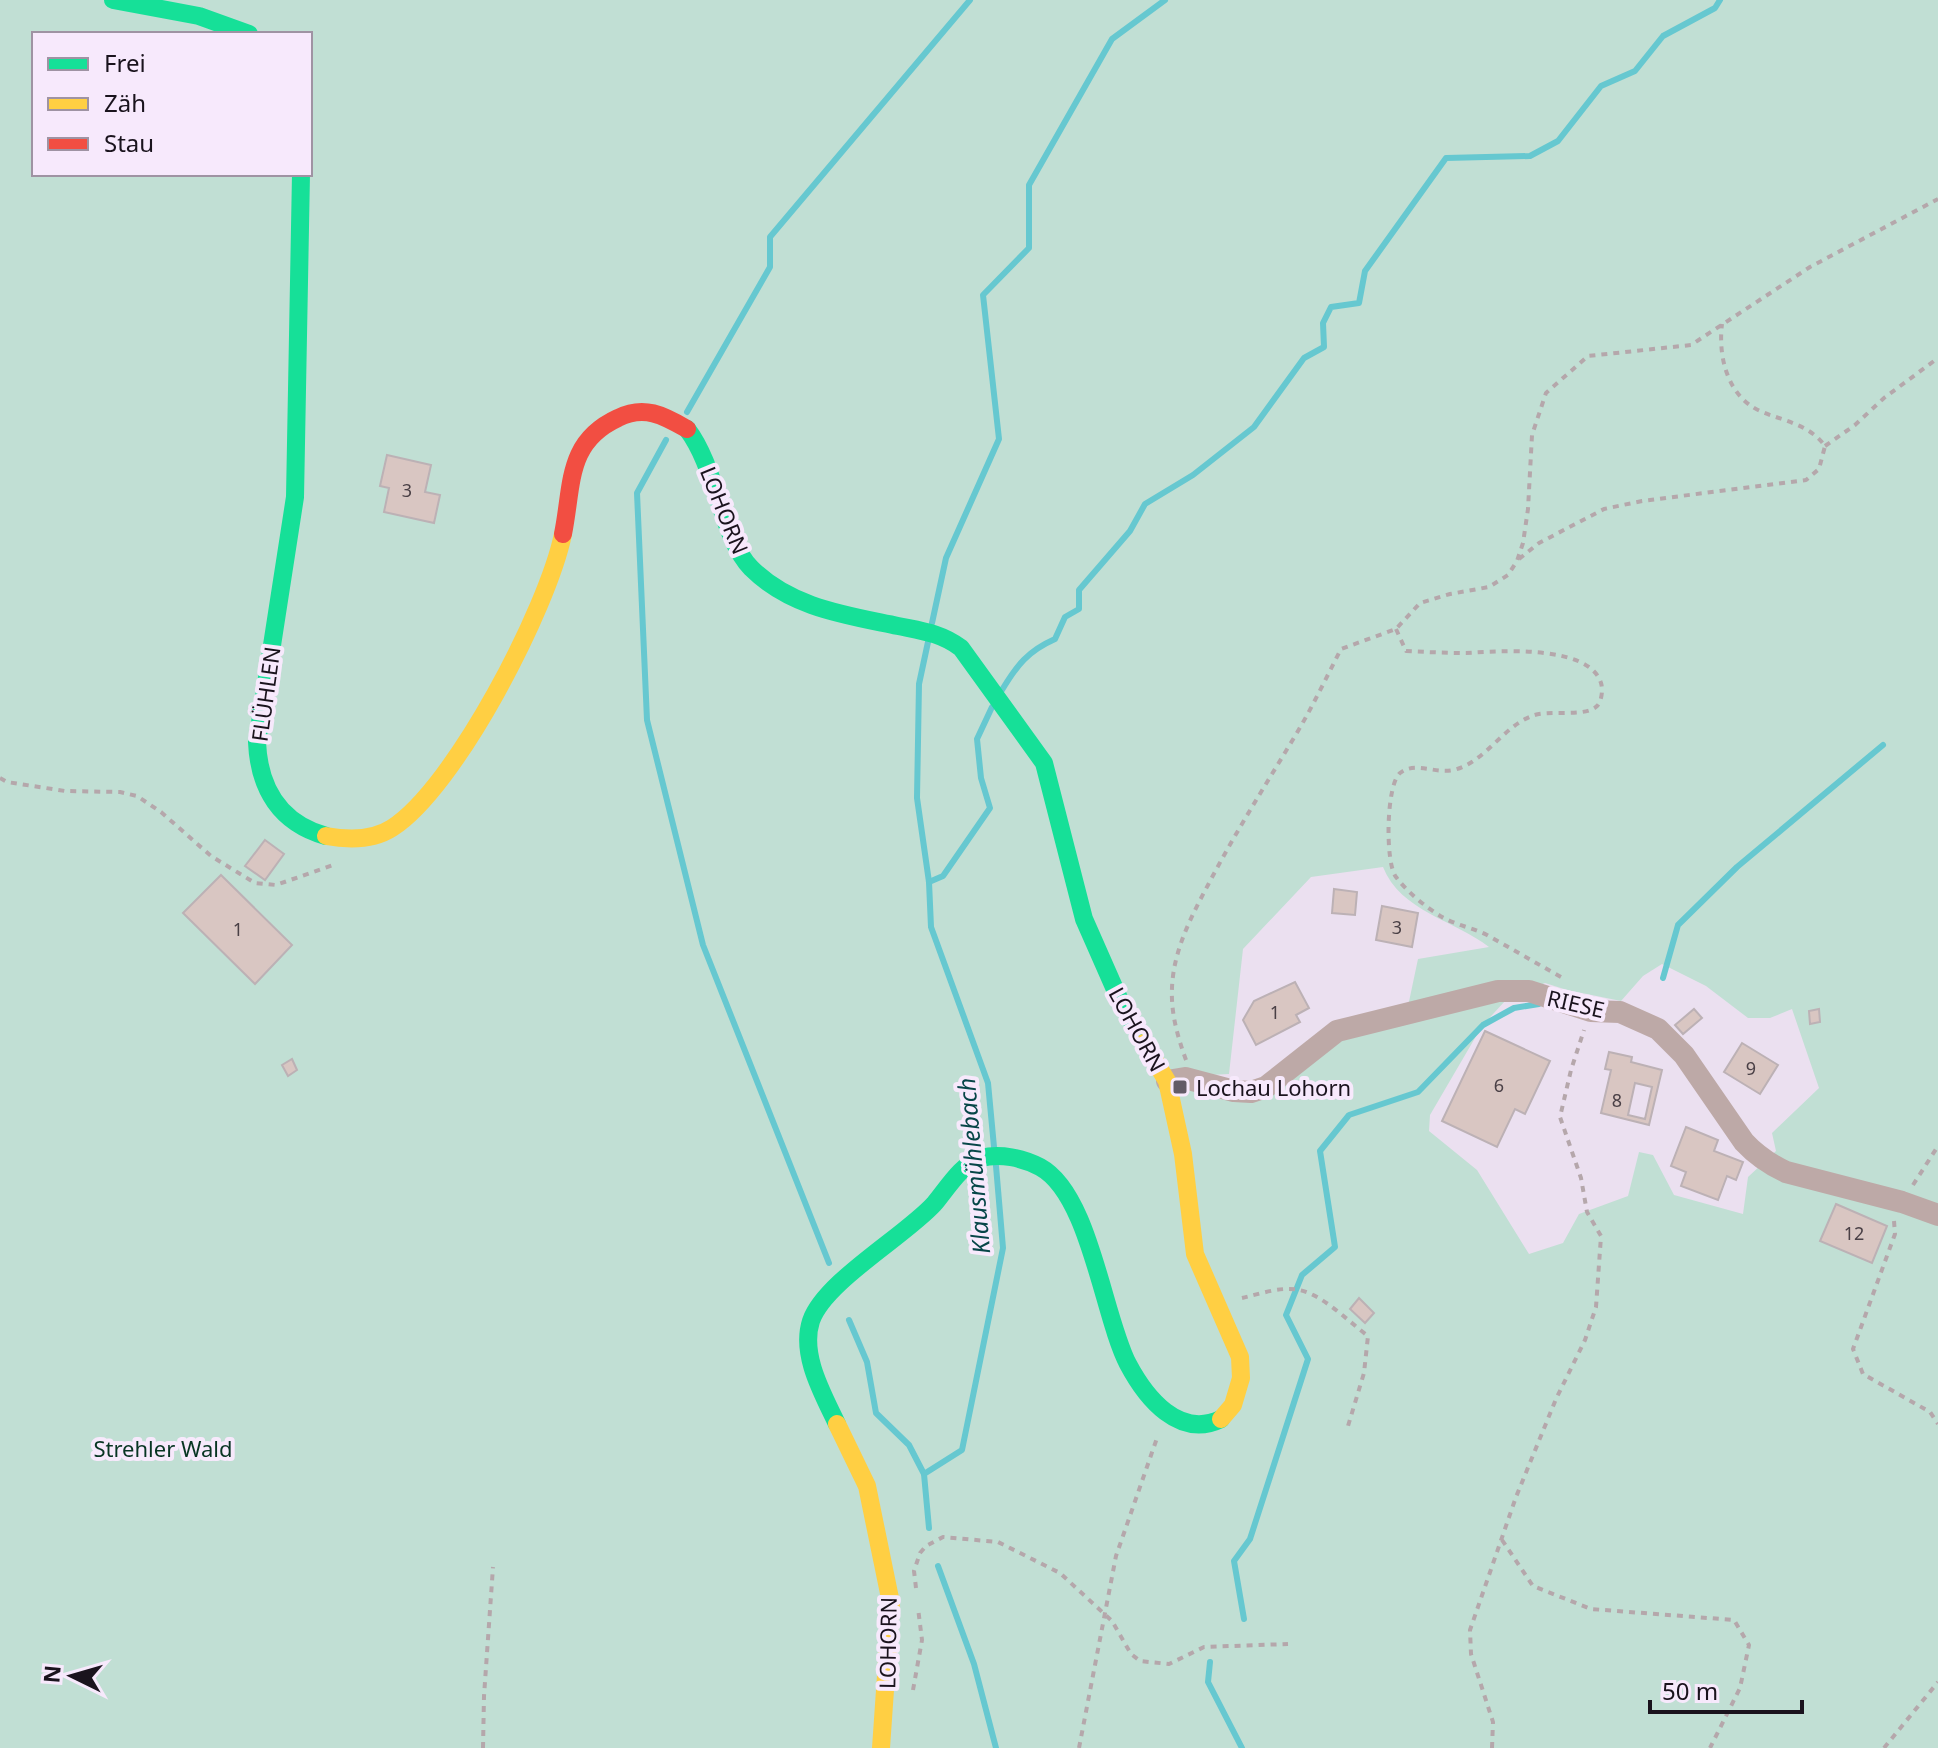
<svg xmlns="http://www.w3.org/2000/svg" width="1938" height="1748" font-family="'Noto Sans',sans-serif">
<style>
.green{fill:#c1dfd4;fill-rule:evenodd}
.lines{fill:none;stroke-linecap:round;stroke-linejoin:round}
.stream{stroke:#66c8d0;stroke-width:6}
.building{fill:#d9c6c2;stroke:#bcb1b5;stroke-width:2;fill-rule:evenodd}
.path{stroke:#b5a7ab;stroke-width:4;stroke-dasharray:6 6;stroke-linecap:butt}
.street{stroke:#bda9a7;stroke-width:22}
.fast{stroke:#16e098;stroke-width:18}
.slow{stroke:#ffcf43;stroke-width:18}
.jam{stroke:#f24e42;stroke-width:18}
.poi-dot{fill:#635b67;stroke:#f7e9fc;stroke-width:3}
.labels{text-anchor:middle;dominant-baseline:central;stroke-width:8;stroke-linejoin:round;paint-order:stroke}
.number-label{font-size:18px;fill:#4a4046}
.street-label{font-size:22px;fill:#1a131d;stroke:#f7e9fc}
.poi-label{font-size:22px;fill:#1a131d;stroke:#f7e9fc;text-anchor:start}
.park-label{font-size:22px;fill:#083523;stroke:#f7e9fc}
.water-label{font-size:24px;font-style:italic;fill:#074648;stroke:#f7e9fc}
</style>
<rect width="100%" height="100%" fill="#ebe0f0"/>
<path class="green" d="M0,0H1938V1748H0ZM34,34H310V174H34ZM1383,867C1400,911 1456,921 1489,947L1418,959L1407,1011L1254,1081L1232,1083L1210,1075L1229,1074L1243,949L1311,877ZM1662,964L1706,986L1748,1018H1770L1792,1009L1819,1088L1772,1133L1776,1151L1748,1177L1743,1214L1674,1195L1653,1155L1639,1152L1628,1196L1579,1214L1563,1243L1529,1254L1477,1170L1429,1131L1430,1115L1482,1026L1505,1001L1545,983L1567,990L1621,1001L1643,976Z"/>
<g class="lines">
<g class="stream">
<path d="M687,412L770,267V237L970,0"/>
<path d="M666,440L637,493L647,720L703,945L829,1263"/>
<path d="M932,623L946,558L999,439L983,295L1029,248V185L1112,39L1165,0"/>
<path d="M928,642L919,684L917,798L929,882L931,927L988,1083L994,1147"/>
<path d="M1002,690C1017,665 1028,651 1055,639L1065,617L1079,609V590L1130,531L1145,504L1193,475L1254,427L1304,358L1324,347L1323,323L1331,307L1359,303L1365,271L1446,158L1530,156L1558,141L1601,86L1635,71L1663,36L1715,8L1720,0"/>
<path d="M929,882L943,876L990,808L981,778L977,739L992,707"/>
<path d="M1663,978L1678,925L1737,867L1883,745"/>
<path d="M849,1320L867,1362L876,1413L909,1445L924,1474"/>
<path d="M929,1528L924,1474L962,1450L1003,1248L996,1166"/>
<path d="M938,1566L974,1664L996,1748"/>
<path d="M1244,1619L1234,1561L1250,1539L1308,1359L1286,1315L1302,1275L1335,1247L1320,1151L1349,1115L1418,1092L1483,1025L1514,1008L1539,1004"/>
<path d="M1210,1662L1208,1682L1242,1748"/>
</g>
</g>
<g class="building">
<path d="M387,455L431,465L425,492L440,495L434,523L384,512L389,488L380,486Z"/>
<path d="M265,840L284,854L265,880L245,866Z"/>
<path d="M221,875L292,945L255,984L183,913Z"/>
<path d="M1334,889L1357,892L1355,915L1332,913Z"/>
<path d="M1382,906L1418,913L1412,947L1376,940Z"/>
<path d="M1295,982L1309,1008L1296,1015L1300,1022L1256,1045L1243,1020L1254,1001Z"/>
<path d="M1694,1009L1702,1018L1683,1034L1675,1025Z"/>
<path d="M1819,1009L1820,1022L1810,1024L1809,1011Z"/>
<path d="M1485,1031L1550,1061L1525,1114L1515,1109L1497,1147L1442,1121Z"/>
<path d="M1742,1043L1778,1065L1760,1094L1724,1072Z"/>
<path d="M1609,1052L1632,1057L1631,1062L1662,1070L1649,1125L1601,1113L1611,1070L1605,1069ZM1635,1083L1652,1087L1645,1119L1628,1115Z"/>
<path d="M292,1059L297,1070L288,1076L282,1065Z"/>
<path d="M1686,1127L1718,1140L1714,1151L1743,1162L1736,1180L1727,1176L1718,1200L1681,1186L1686,1172L1671,1166Z"/>
<path d="M1836,1204L1887,1226L1872,1263L1820,1241Z"/>
<path d="M1359,1298L1374,1313L1365,1323L1350,1309Z"/>
</g>
<g class="lines">
<g class="path">
<path d="M1825,446L1855,425L1884,398L1938,358"/>
<path d="M1519,559L1539,543L1604,509L1642,501L1806,480L1819,469L1825,446C1809,424 1783,421 1760,411C1727,396 1718,356 1722,324"/>
<path d="M1396,629L1406,651C1426,652 1446,653 1466,653C1498,651 1589,644 1601,683C1603,689 1602,701 1597,706C1585,718 1548,709 1532,716C1502,727 1485,763 1453,770C1435,774 1415,761 1400,773C1386,785 1385,863 1396,877C1407,892 1427,908 1442,917C1456,925 1473,928 1487,935C1512,949 1536,963 1561,977"/>
<path d="M0,778L7,782L65,791L120,792L137,796L161,812L211,856L255,883L276,885L333,865"/>
<path d="M1186,1060C1176,1032 1169,1007 1173,976C1177,944 1193,913 1208,885C1235,833 1265,786 1295,736C1312,708 1326,678 1341,649L1396,629L1420,603L1450,594L1489,587L1508,575L1517,561L1523,543L1528,509L1532,435L1546,393L1588,356L1691,345L1810,267L1938,199"/>
<path d="M1913,1185L1938,1146"/>
<path d="M1894,1221L1895,1234L1853,1349L1863,1374L1930,1412L1938,1424"/>
<path d="M1242,1298C1260,1294 1281,1286 1299,1290C1322,1294 1349,1322 1368,1336L1364,1373L1348,1426"/>
<path d="M1502,1540L1533,1586L1591,1609L1734,1620L1749,1645L1740,1688L1710,1748"/>
<path d="M916,1588L914,1571L920,1553L926,1546L943,1537L998,1542L1060,1573L1112,1621L1131,1654L1140,1661L1169,1664L1204,1647L1288,1644"/>
<path d="M913,1690L922,1640L918,1608"/>
<path d="M483,1748L484,1696L493,1567"/>
<path d="M1079,1748L1116,1556L1157,1438"/>
<path d="M1492,1748L1493,1722L1471,1654L1470,1630L1516,1497L1556,1399L1585,1340L1596,1307L1601,1236L1587,1212L1581,1178L1560,1117L1571,1070L1584,1030"/>
<path d="M1884,1748L1938,1682"/>
</g>
<path class="street" d="M1167,1081L1185,1078L1234,1091L1251,1092L1266,1087L1337,1031L1498,991H1529L1591,1011L1620,1012L1658,1029L1684,1055L1744,1142C1757,1156 1769,1164 1786,1172L1902,1202L1938,1215"/>
<g class="fast">
<path d="M113,0L199,16L249,34"/>
<path d="M301,174L295,497L257,742C259,789 280,823 326,836"/>
<path d="M687,429C717,468 721,537 751,568C791,608 846,615 898,626C922,631 941,633 961,648L1044,763L1084,919L1121,1003L1144,1043"/>
<path d="M837,1424C823,1394 800,1355 811,1321C824,1282 905,1236 934,1204C946,1190 962,1163 981,1158C1000,1153 1023,1158 1040,1167C1090,1194 1103,1316 1128,1364C1146,1398 1179,1439 1221,1419"/>
</g>
<g class="slow">
<path d="M326,836C348,840 372,841 392,828C455,788 548,608 563,534"/>
<path d="M1144,1043L1167,1081L1183,1154L1195,1254L1240,1357L1241,1378L1233,1405L1221,1419"/>
<path d="M837,1424L867,1486L891,1603L881,1748"/>
</g>
<path class="jam" d="M563,534C573,484 566,442 618,418C644,405 663,415 687,429"/>
</g>
<rect class="poi-dot" x="1172" y="1079" width="16" height="16" rx="4"/>
<g class="labels">
<g class="number-label">
<text x="407" y="490">3</text>
<text x="1397" y="927">3</text>
<text x="238" y="929">1</text>
<text x="1275" y="1012">1</text>
<text x="1751" y="1068">9</text>
<text x="1499" y="1085">6</text>
<text x="1617" y="1100">8</text>
<text x="1854" y="1233">12</text>
</g>
<g class="street-label">
<text transform="translate(725 510) rotate(68)">LOHORN</text>
<text transform="translate(265 694) rotate(-82)">FLÜHLEN</text>
<text transform="translate(1576 1003) rotate(13)">RIESE</text>
<text transform="translate(1138 1029) rotate(61)">LOHORN</text>
<text transform="translate(887 1643) rotate(-89)">LOHORN</text>
</g>
<g class="poi-label">
<text x="1196" y="1087">Lochau Lohorn</text>
</g>
<g class="park-label">
<text x="163" y="1448">Strehler Wald</text>
</g>
<g class="water-label">
<text transform="translate(973 1166) rotate(-95)">Klausmühlebach</text>
</g>
</g>
<rect x="32" y="32" width="280" height="144" fill="#f7e9fc" stroke="#9f93a3" stroke-width="2"/>
<rect x="48" y="58" width="40" height="12" fill="#16e098" stroke="#9f93a3" stroke-width="2"/>
<text x="104" y="72" font-size="24" fill="#1a131d">Frei</text>
<rect x="48" y="98" width="40" height="12" fill="#ffcf43" stroke="#9f93a3" stroke-width="2"/>
<text x="104" y="112" font-size="24" fill="#1a131d">Zäh</text>
<rect x="48" y="138" width="40" height="12" fill="#f24e42" stroke="#9f93a3" stroke-width="2"/>
<text x="104" y="152" font-size="24" fill="#1a131d">Stau</text>
<g transform="translate(72 1676) rotate(275)" stroke="#f7e9fc" stroke-width="6" paint-order="stroke">
<path d="M0-6L14 30L0 20L-14 30Z" fill="#1a131d"/>
<text y="-12" font-size="22" font-weight="bold" text-anchor="middle" fill="#1a131d">N</text>
</g>
<path d="M1650 1700v12h152v-12" fill="none" stroke="#1a131d" stroke-width="4"/>
<text x="1662" y="1700" font-size="24" fill="#1a131d" stroke="#f7e9fc" stroke-width="6" paint-order="stroke">50 m</text>
</svg>
